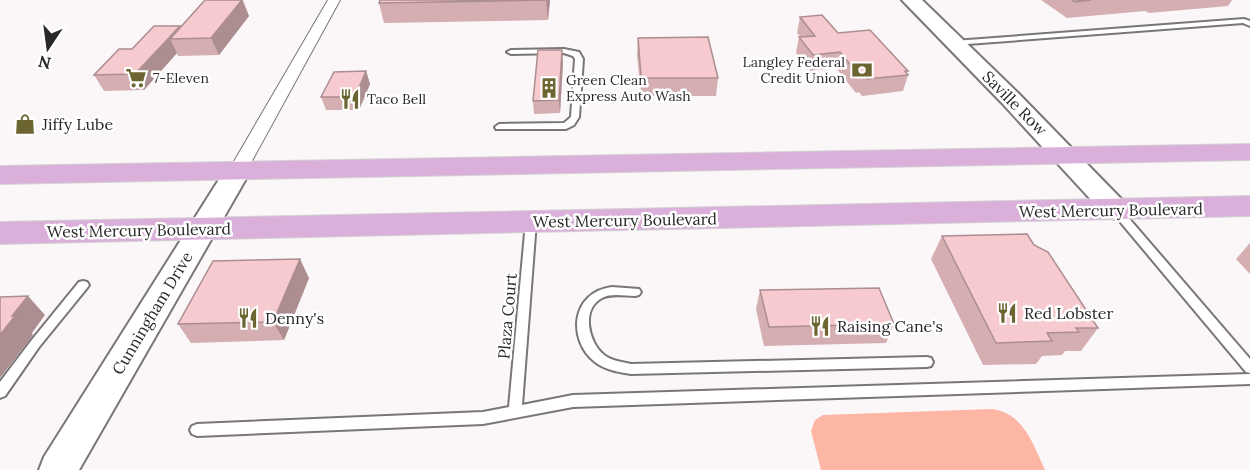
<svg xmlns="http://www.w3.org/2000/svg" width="1250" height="470" font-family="Lora,serif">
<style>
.green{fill:#fdb5a4}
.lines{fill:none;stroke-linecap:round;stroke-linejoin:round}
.lane-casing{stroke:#7a7678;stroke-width:4}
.street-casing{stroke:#7a7678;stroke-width:2}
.secondary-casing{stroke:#7a7678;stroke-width:4}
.primary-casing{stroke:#d4d4d4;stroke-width:2}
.lane{fill:#fff;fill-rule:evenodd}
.street{fill:#fff;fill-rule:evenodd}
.secondary{fill:#fff;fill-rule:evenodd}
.primary{fill:#daafda;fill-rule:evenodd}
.wall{fill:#d4aeb1}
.shaded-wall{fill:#ac8d90}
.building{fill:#f6cace;stroke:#ac8d90;stroke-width:1.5}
.labels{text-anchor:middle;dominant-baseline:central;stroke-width:5;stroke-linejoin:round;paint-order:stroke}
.far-poi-label{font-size:14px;fill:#2a2829;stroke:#fff;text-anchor:start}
.street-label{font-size:16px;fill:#2a2829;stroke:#fff}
.poi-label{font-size:16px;fill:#2a2829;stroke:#fff;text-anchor:start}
</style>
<rect width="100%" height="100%" fill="#fbf7f8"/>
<path class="green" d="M992,409C1024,413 1033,445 1045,470H821L811,431L815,420L823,415Z"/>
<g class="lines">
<g class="lane-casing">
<g id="lane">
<path d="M1244,19L1250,21V26L1243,23L954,45L950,43L954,41Z"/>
<path d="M564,49L579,52L583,59L579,117L574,125L566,129H496L495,127L499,124L564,123L571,117L575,59L573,56L564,53L511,54L507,52L511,50Z"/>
<path d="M1116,207L1120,208L1250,359V373L1246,372L1112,212L1111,210L1112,208Z"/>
<path d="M531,218L536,222L522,405L573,395L1250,374V384L573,407L483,424L197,436L192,434L190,430L192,426L197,424L483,412L509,407L526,222Z"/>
<path d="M83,281L87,282L89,285L87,288L39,347L5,396L0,398V382L31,341L79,282Z"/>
<path d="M612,287L639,289L641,292L639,295L635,296C625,296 611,293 602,298C581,309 588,342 604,355C612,361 622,362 631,364L927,357L931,358L933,362L931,366L927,367L631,374C619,372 605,370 595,362C567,340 571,292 612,287Z"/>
</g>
</g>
<g class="street-casing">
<path id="street" d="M328,0H340L247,170L244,174H232L229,170Z"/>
</g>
<g class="secondary-casing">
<g id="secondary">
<path d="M902,0H922L1018,93L1126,204L1130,210L1126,216L1116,219L1106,216L1002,103Z"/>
<path d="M238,162L247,164L251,170L79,470H39L44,457L225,170L229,164Z"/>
</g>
</g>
<g class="primary-casing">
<g id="primary">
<path d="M1250,144V160L0,184V166Z"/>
<path d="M1250,196V216L0,244V222Z"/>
</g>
</g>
<use href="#lane" class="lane"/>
<use href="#street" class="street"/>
<use href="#secondary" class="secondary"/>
<use href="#primary" class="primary"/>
</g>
<g class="wall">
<path d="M205,0H243L249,16L219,55L178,56L177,53L144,90L104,91L94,75L132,49L180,26V27Z"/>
<path d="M380,0H550L548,20L384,23L379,3Z"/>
<path d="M1041,0H1232L1228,6L1149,13L1145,11L1067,18Z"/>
<path d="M800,17L838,33L907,74L908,75L903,91L862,96L859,92L856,93L836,68L810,71L796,53L799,37H801L797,33Z"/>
<path d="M638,38L718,78L716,96H645L641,94L637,55Z"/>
<path d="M563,62L560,113L534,114L533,101Z"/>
<path d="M366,71L370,84L359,110H326L321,97Z"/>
<path d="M942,236L1034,245L1098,328L1081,351H1065L1062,355L1042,356L1036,364L983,365L931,259Z"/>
<path d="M1250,243V274L1236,259Z"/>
<path d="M309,278L284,340L191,343L178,324Z"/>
<path d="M760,290L894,324L886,343L764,346L756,309Z"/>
</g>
<g class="shaded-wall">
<path d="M242,0L249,16L219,55L211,38Z"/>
<path d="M546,0H550L548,20Z"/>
<path d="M180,26L186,39H170L177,53L144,90L135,74Z"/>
<path d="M562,50L563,62L560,113L559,100Z"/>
<path d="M366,71L370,84L359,110L355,97Z"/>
<path d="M300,259L309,278L284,340L273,322Z"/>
<path d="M28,296L45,315L32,333L33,335L0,378V335L12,316Z"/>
</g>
<g class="building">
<path d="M205,0H242L211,38L170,39Z"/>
<path d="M380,0H546L379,3Z"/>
<path d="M1072,0H1091L1075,2Z"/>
<path d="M822,15L838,33L870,30L908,71H905L908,75L867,79L864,76H860L840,52L813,55L799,37L815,36L800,17Z"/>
<path d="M154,26H180L135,74L94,75L119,49H132Z"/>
<path d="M708,37L718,78H646L641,76L638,38Z"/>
<path d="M538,50H562L559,100L533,101Z"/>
<path d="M366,71L355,97H321L334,72Z"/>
<path d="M1027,234L1034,245L1048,252L1098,328H1076L1079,332L1047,333L1052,341L996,343L942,236Z"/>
<path d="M300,259L273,322L178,324L213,261Z"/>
<path d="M879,288L894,324L769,327L760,290Z"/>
<path d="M28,296L12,316H15L0,335V297Z"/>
</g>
<defs>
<g id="bank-bare" transform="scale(1.62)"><path d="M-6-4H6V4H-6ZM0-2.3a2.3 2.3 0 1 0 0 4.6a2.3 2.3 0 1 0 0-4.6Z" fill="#6c6531" stroke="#fff" stroke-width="2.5" paint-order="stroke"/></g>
<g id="supermarket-bare" transform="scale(1.62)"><path d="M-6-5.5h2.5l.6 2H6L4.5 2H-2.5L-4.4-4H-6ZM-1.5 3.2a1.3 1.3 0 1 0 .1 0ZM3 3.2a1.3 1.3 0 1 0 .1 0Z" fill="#6c6531" stroke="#fff" stroke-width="2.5" paint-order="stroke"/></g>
<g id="building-bare" transform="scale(1.62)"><path d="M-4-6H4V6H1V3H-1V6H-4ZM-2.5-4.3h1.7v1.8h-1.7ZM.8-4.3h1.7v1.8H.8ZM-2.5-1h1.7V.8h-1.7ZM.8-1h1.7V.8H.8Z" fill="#6c6531" stroke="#fff" stroke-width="2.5" paint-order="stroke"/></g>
<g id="restaurant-bare" transform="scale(1.62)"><path d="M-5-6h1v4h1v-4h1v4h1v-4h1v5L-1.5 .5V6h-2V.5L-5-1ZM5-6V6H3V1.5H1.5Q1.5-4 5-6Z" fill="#6c6531" stroke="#fff" stroke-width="2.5" paint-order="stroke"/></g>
<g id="shop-bare" transform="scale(1.62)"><path d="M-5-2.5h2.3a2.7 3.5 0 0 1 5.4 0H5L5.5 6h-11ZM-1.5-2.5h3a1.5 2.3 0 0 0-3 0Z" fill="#6c6531" stroke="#fff" stroke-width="2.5" paint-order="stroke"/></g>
</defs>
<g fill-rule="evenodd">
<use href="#bank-bare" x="862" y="70"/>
<use href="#supermarket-bare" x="136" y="78"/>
<use href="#building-bare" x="549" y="88"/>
<use href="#restaurant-bare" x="350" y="99"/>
<use href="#shop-bare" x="25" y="124"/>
<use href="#restaurant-bare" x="1007" y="313"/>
<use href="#restaurant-bare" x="248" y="318"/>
<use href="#restaurant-bare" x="820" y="326"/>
</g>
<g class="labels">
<g class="far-poi-label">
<text x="845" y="62" text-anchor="end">Langley Federal<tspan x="845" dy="16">Credit Union</tspan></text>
<text x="153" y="78">7-Eleven</text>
<text x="566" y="80">Green Clean<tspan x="566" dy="16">Express Auto Wash</tspan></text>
<text x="367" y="99">Taco Bell</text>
</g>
<g class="street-label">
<text transform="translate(1015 103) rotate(45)">Saville Row</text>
<text transform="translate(1111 210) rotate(-1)">West Mercury Boulevard</text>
<text transform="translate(625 220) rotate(-1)">West Mercury Boulevard</text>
<text transform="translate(139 230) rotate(-1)">West Mercury Boulevard</text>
<text transform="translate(152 313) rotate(-59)">Cunningham Drive</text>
<text transform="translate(507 316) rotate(-85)">Plaza Court</text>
</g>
<g class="poi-label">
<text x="42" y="124">Jiffy Lube</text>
<text x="1024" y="313">Red Lobster</text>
<text x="265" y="318">Denny's</text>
<text x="837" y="326">Raising Cane's</text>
</g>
</g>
<g transform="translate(48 48) rotate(193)" stroke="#ffffff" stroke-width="4.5" paint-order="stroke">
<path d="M0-4.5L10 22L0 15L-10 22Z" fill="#2a2829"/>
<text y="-9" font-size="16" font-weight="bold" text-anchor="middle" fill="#2a2829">N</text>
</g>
</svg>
